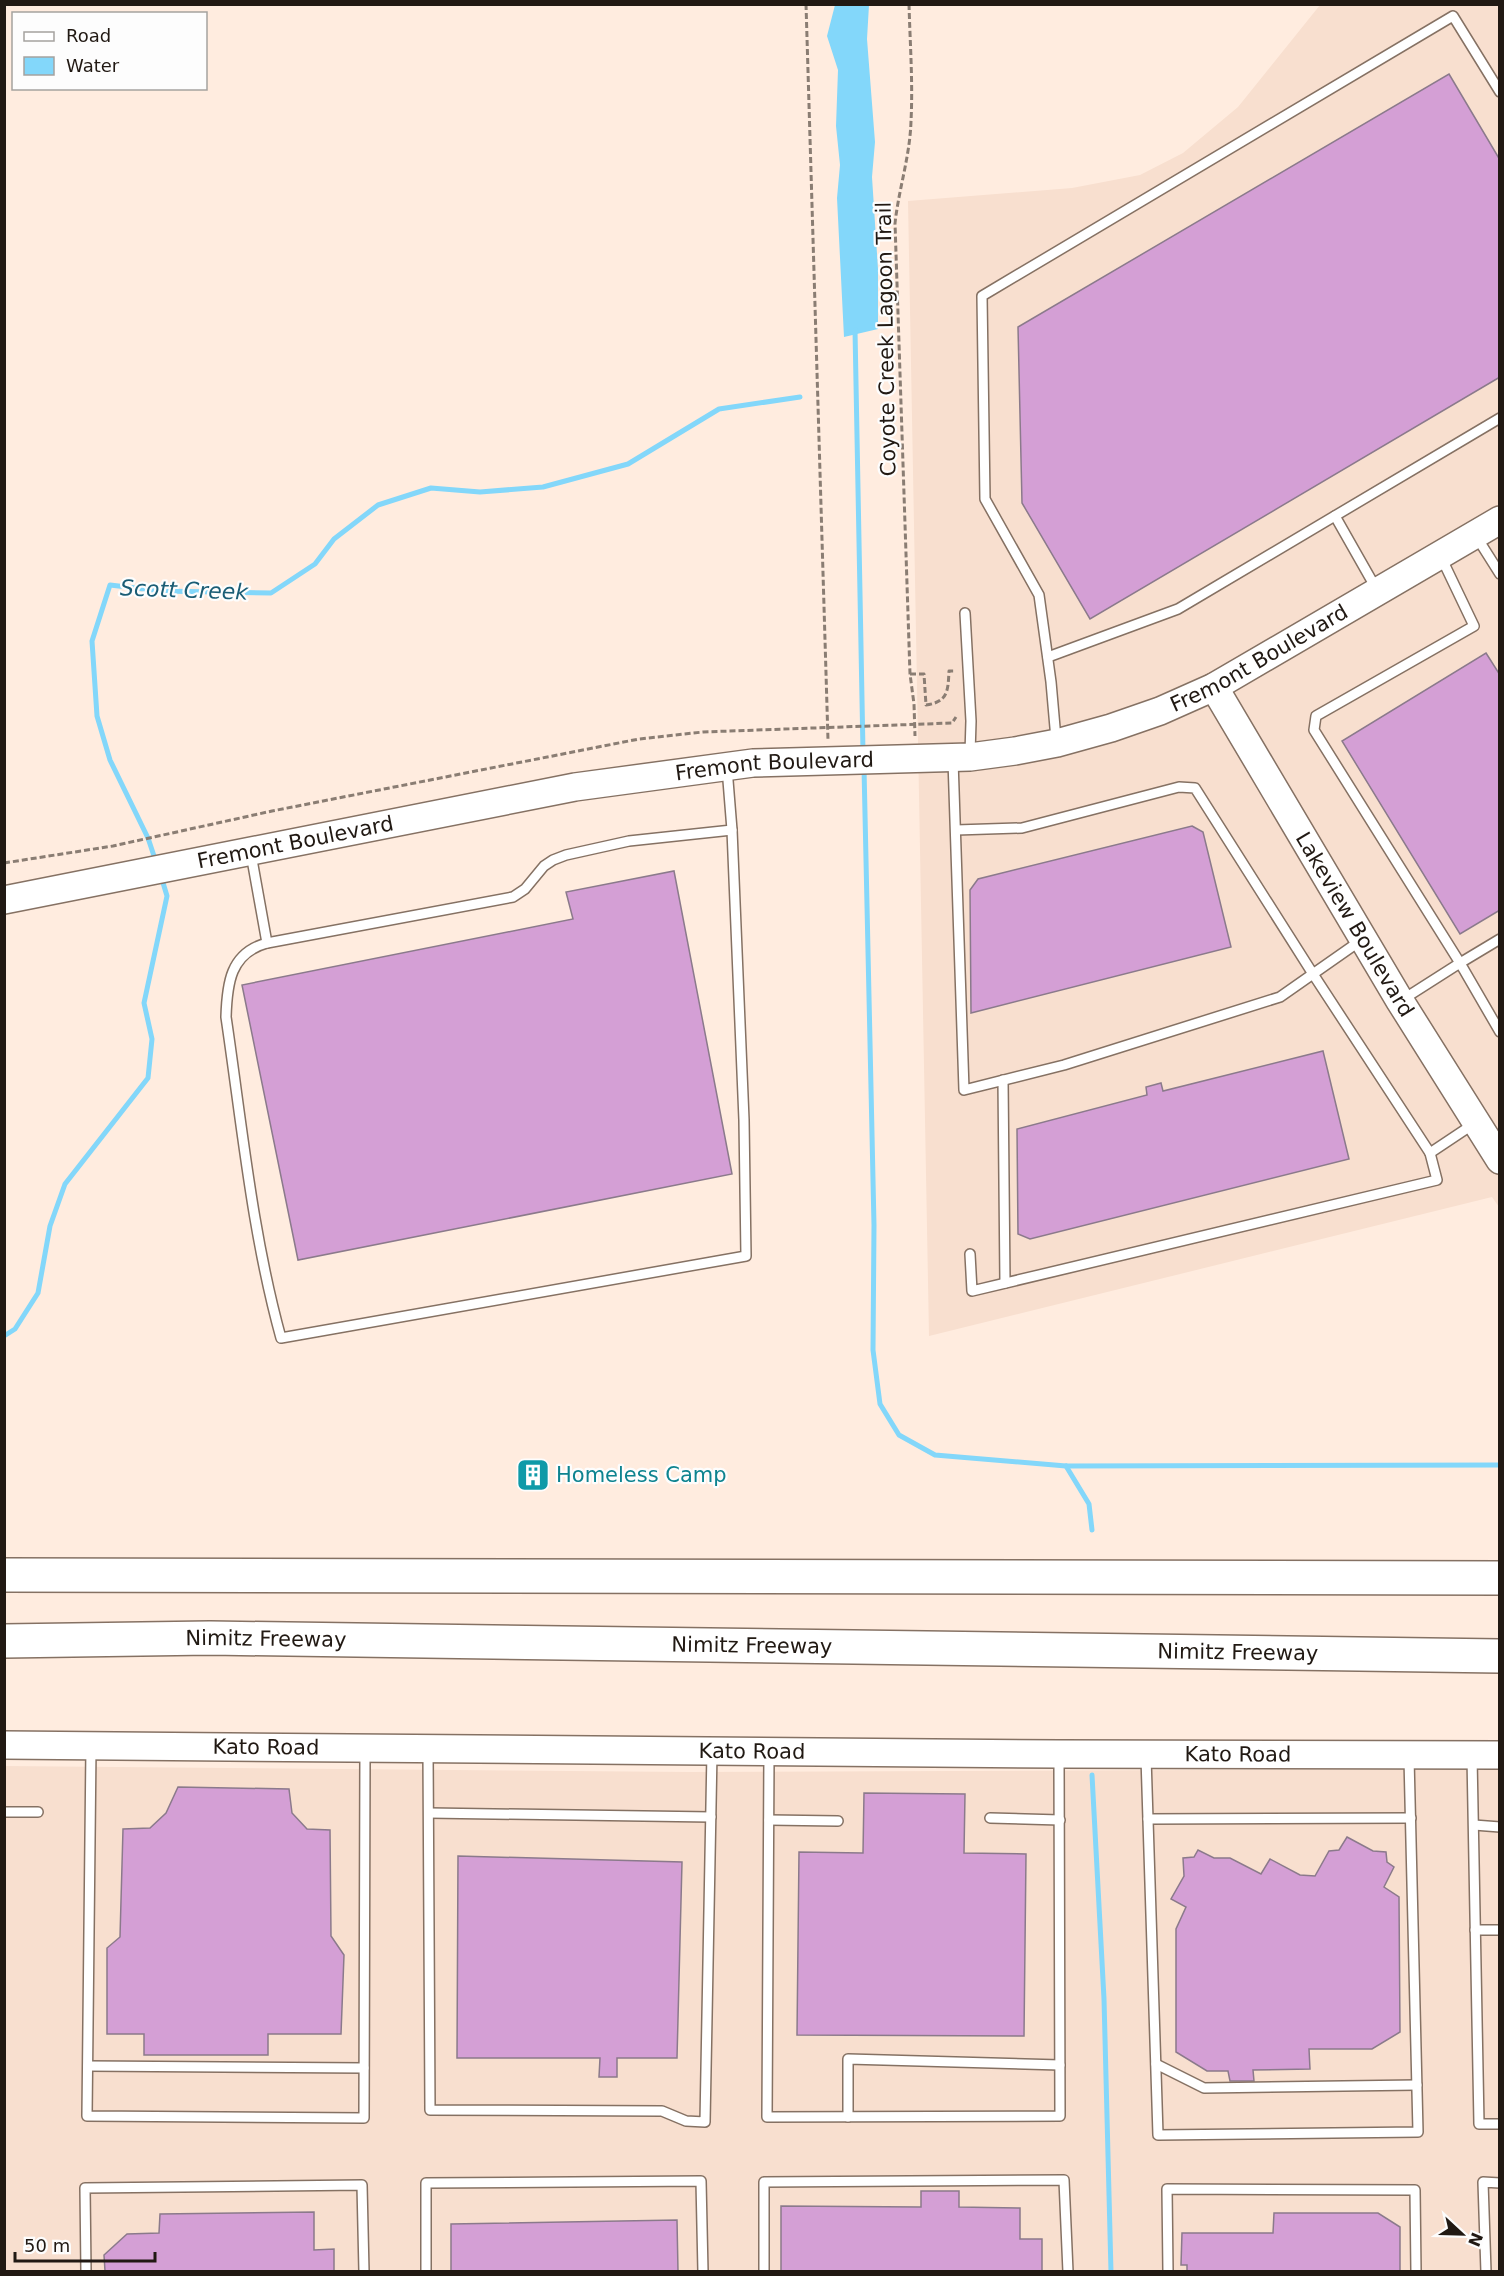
<svg xmlns="http://www.w3.org/2000/svg" width="1504" height="2276" font-family="'DejaVu Sans',sans-serif">
<style>
.built{fill:#f8dfcf}
.water{fill:#83d7fa}
.lines{fill:none;stroke-linecap:round;stroke-linejoin:round}
.stream{stroke:#83d7fa;stroke-width:5}
.building{fill:#d49fd5;stroke:#8b7a8b;stroke-width:1.5}
.lane-casing{stroke:#857163;stroke-width:12}
.secondary-casing{stroke:#857163;stroke-width:30}
.highway-casing{stroke:#857163;stroke-width:36}
.path{stroke:#8a7d73;stroke-width:3;stroke-dasharray:6 3;stroke-linecap:butt}
.lane{stroke:#fff;stroke-width:9}
.secondary{stroke:#fff;stroke-width:27}
.highway{stroke:#fff;stroke-width:33}
.labels{text-anchor:middle;dominant-baseline:central;stroke-width:4.5;stroke-linejoin:round;paint-order:stroke}
.street-label{font-size:21px;fill:#211913;stroke:#fdfdfd}
.culture-label{font-size:21px;fill:#0d838f;stroke:#fdfdfd;text-anchor:start}
.water-label{font-size:22px;font-style:italic;fill:#1b5d75;stroke:#fdfdfd}
</style>
<rect width="100%" height="100%" fill="#ffecdf"/>
<g class="built">
<path d="M1320,5H1499V1207L1492,1197L929,1336L908,201L1072,188L1140,175L1183,153L1238,107Z"/>
<path d="M5,1766L689,1772L1499,1769V2271L5,2272Z"/>
</g>
<path class="water" d="M835,5H869L867,39L875,142L872,177L878,269V329L844,337L837,198L840,165L836,126L838,70L827,36Z"/>
<g class="lines">
<g class="stream">
<path d="M855,330L863,752"/>
<path d="M864,768L874,1225L873,1350L880,1404L899,1435L935,1455L1066,1466L1500,1465"/>
<path d="M156,862L148,838L110,760L97,716L92,641L110,585L161,591L271,593L315,564L334,539L378,505L431,488L480,492L543,487L628,464L719,409L800,397"/>
<path d="M4,1336L15,1329L38,1293L50,1226L65,1184L148,1078L152,1039L144,1003L167,896L161,876"/>
<path d="M1066,1466L1089,1504L1092,1530"/>
<path d="M1092,1775L1104,1999L1111,2272"/>
</g>
</g>
<g class="building">
<path d="M1449,74L1500,160V377L1090,619L1022,503L1018,327Z"/>
<path d="M1486,653L1500,675V910L1460,934L1342,741Z"/>
<path d="M1192,826L1203,832L1231,947L971,1013L970,890L978,879Z"/>
<path d="M674,871L732,1174L298,1260L242,985L573,919L566,892Z"/>
<path d="M1323,1051L1349,1159L1030,1239L1018,1234L1017,1129L1147,1095L1146,1087L1161,1083L1163,1091Z"/>
<path d="M178,1787L289,1789L292,1813L307,1829L330,1830L331,1936L344,1955L341,2034H268V2055H144V2034H107V1948L120,1937L123,1829L150,1828L166,1813Z"/>
<path d="M864,1793L965,1794L964,1853L1026,1854L1024,2036L797,2035L799,1852L863,1853Z"/>
<path d="M1347,1837L1373,1851L1386,1852L1387,1862L1394,1867L1384,1887L1399,1897L1400,2032L1372,2049H1309L1310,2069L1253,2070L1254,2081H1230L1228,2071H1207L1176,2052V1929L1186,1907L1171,1899L1184,1876L1183,1858L1194,1857L1198,1850L1214,1858H1230L1261,1874L1270,1859L1300,1875L1315,1876L1329,1851L1339,1850Z"/>
<path d="M458,1856L682,1862L677,2058H617V2077H599L600,2058H457Z"/>
<path d="M921,2191H959V2207L1020,2208V2239H1042V2271H781V2206L921,2207Z"/>
<path d="M314,2212V2250L334,2249V2271H105L104,2255L127,2234L159,2233L160,2214Z"/>
<path d="M1274,2213H1378L1400,2227V2271H1187V2265H1181L1182,2233H1273Z"/>
<path d="M677,2220L678,2271H451V2224Z"/>
</g>
<g class="lines">
<g class="lane-casing">
<g id="lane">
<path d="M1335,516L1377,590"/>
<path d="M1476,536L1500,574"/>
<path d="M1441,557L1474,626L1316,716L1314,730L1460,963L1500,939"/>
<path d="M965,613L971,721L970,754"/>
<path d="M1048,657L1178,609L1500,418"/>
<path d="M1056,739L1051,682L1039,595L985,499L982,296L1453,16L1500,92"/>
<path d="M953,760L964,1090L1064,1065L1280,997L1360,941"/>
<path d="M956,830L1022,828L1179,787L1195,788L1313,974L1430,1153L1475,1123"/>
<path d="M251,854L267,943L513,897L525,889L544,866L553,860L566,855L629,841L732,830L727,768"/>
<path d="M267,943C230,953 227,984 226,1017C242,1125 252,1233 281,1338L746,1256L744,1120L732,830"/>
<path d="M1402,1000L1460,963L1500,1032"/>
<path d="M1003,1080L1005,1283"/>
<path d="M970,1254L972,1291L1437,1180L1430,1153"/>
<path d="M91,1747L87,2116L364,2118L365,1750"/>
<path d="M428,1751L430,2110L662,2111L686,2121L705,2122L712,1752"/>
<path d="M769,1754L767,2117L1060,2116L1059,1758"/>
<path d="M1146,1757L1158,2135L1418,2132L1409,1758"/>
<path d="M1472,1757L1479,2124H1500"/>
<path d="M4,1812H38"/>
<path d="M429,1813L711,1817"/>
<path d="M990,1818L1060,1820"/>
<path d="M1148,1819L1411,1818"/>
<path d="M769,1820L838,1821"/>
<path d="M1474,1825L1500,1827"/>
<path d="M1475,1930H1500"/>
<path d="M1156,2064L1204,2088L1417,2085"/>
<path d="M88,2066L364,2068"/>
<path d="M848,2117V2059L1060,2065"/>
<path d="M86,2272L85,2188L362,2185L364,2272"/>
<path d="M426,2272V2183L701,2181L703,2272"/>
<path d="M764,2272V2182L1064,2180L1068,2272"/>
<path d="M1168,2272L1167,2189L1415,2190L1416,2272"/>
<path d="M1486,2272L1483,2182L1500,2183"/>
</g>
</g>
<g class="secondary-casing">
<g id="secondary">
<path id="s1" d="M1214,687L1400,1001L1500,1160"/>
<path id="s2" d="M4,900L575,787L753,763L970,757L1015,751L1057,743L1111,728L1160,711L1214,687L1500,520"/>
<path id="s3" d="M4,1745L1059,1754L1500,1755"/>
</g>
</g>
<g class="highway-casing">
<g id="highway">
<path d="M4,1575L1500,1578"/>
<path id="s4" d="M4,1641L210,1638L1500,1656"/>
</g>
</g>
<g class="path">
<path d="M806,4L828,740"/>
<path d="M909,4C910,43 913,83 911,121C910,156 899,188 895,223L910,674L914,704L915,736"/>
<path d="M910,674H924L926,705C948,702 948,691 949,671H955"/>
<path d="M4,863L113,846L272,811L639,739L703,732L952,723L956,717"/>
</g>
<use href="#lane" class="lane"/>
<use href="#secondary" class="secondary"/>
<use href="#highway" class="highway"/>
</g>
<defs>
<g id="building-square" transform="scale(1.725)"><rect x="-9" y="-9" width="18" height="18" rx="4" fill="#0f9aa8" stroke="#fdfdfd"/><path d="M-4-6H4V6H1V3H-1V6H-4ZM-2.5-4.3h1.7v1.8h-1.7ZM.8-4.3h1.7v1.8H.8ZM-2.5-1h1.7V.8h-1.7ZM.8-1h1.7V.8H.8Z" fill="#fff"/></g>
</defs>
<g fill-rule="evenodd">
<use href="#building-square" x="533" y="1475"/>
</g>
<g class="labels">
<g class="street-label">
<text transform="translate(886 339) rotate(-91)">Coyote Creek Lagoon Trail</text>
<text stroke="none"><textPath href="#s2" startOffset="1287">Fremont Boulevard</textPath></text>
<text stroke="none"><textPath href="#s2" startOffset="783">Fremont Boulevard</textPath></text>
<text stroke="none"><textPath href="#s2" startOffset="297">Fremont Boulevard</textPath></text>
<text stroke="none"><textPath href="#s1" startOffset="276">Lakeview Boulevard</textPath></text>
<text stroke="none"><textPath href="#s4" startOffset="262">Nimitz Freeway</textPath></text>
<text stroke="none"><textPath href="#s4" startOffset="748">Nimitz Freeway</textPath></text>
<text stroke="none"><textPath href="#s4" startOffset="1234">Nimitz Freeway</textPath></text>
<text stroke="none"><textPath href="#s3" startOffset="262">Kato Road</textPath></text>
<text stroke="none"><textPath href="#s3" startOffset="748">Kato Road</textPath></text>
<text stroke="none"><textPath href="#s3" startOffset="1234">Kato Road</textPath></text>
</g>
<g class="culture-label">
<text x="556" y="1475">Homeless Camp</text>
</g>
<g class="water-label">
<text transform="translate(184 590) rotate(2)">Scott Creek</text>
</g>
</g>
<rect width="1504" height="2276" fill="none" stroke="#211913" stroke-width="12"/>
<rect x="12" y="12" width="195" height="78" fill="#fdfdfd" stroke="#a5a29f" stroke-width="1.5"/>
<rect x="24" y="32" width="30" height="9" fill="#ffffff" stroke="#a5a29f" stroke-width="1.5"/>
<text x="66" y="42" font-size="18" fill="#211913">Road</text>
<rect x="24" y="57" width="30" height="18" fill="#83d7fa" stroke="#a5a29f" stroke-width="1.5"/>
<text x="66" y="72" font-size="18" fill="#211913">Water</text>
<g transform="translate(1462 2234) rotate(112)" stroke="#fdfdfd" stroke-width="4.5" paint-order="stroke">
<path d="M0-4.5L10 22L0 15L-10 22Z" fill="#211913"/>
<text y="-9" font-size="16" font-weight="bold" text-anchor="middle" fill="#211913">N</text>
</g>
<path d="M15 2252v9h140v-9" fill="none" stroke="#211913" stroke-width="3"/>
<text x="24" y="2252" font-size="18" fill="#211913" stroke="#fdfdfd" stroke-width="4.5" paint-order="stroke">50 m</text>
</svg>
